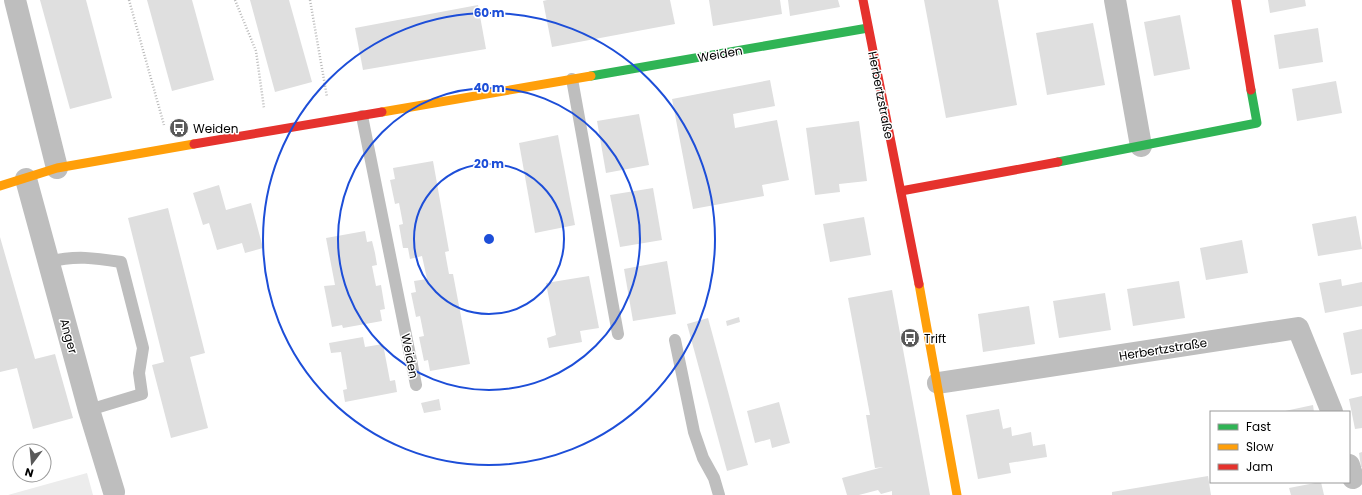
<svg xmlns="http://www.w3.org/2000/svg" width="1362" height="495" font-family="Poppins,sans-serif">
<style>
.green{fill:#ececec}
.building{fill:#dfdfdf}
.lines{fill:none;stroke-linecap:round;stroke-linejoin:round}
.path{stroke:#b9b9b9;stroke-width:2.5;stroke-dasharray:1 2;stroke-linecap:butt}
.lane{stroke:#bebebe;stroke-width:12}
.street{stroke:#bebebe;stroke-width:22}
.fast{stroke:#30b455;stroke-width:9}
.slow{stroke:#ff9f0a;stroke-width:9}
.jam{stroke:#e5322d;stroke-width:9}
.ring{fill:none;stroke:#1d4ed8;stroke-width:2}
.labels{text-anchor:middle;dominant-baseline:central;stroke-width:3;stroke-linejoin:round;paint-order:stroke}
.street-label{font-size:12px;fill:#000;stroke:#fff}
.poi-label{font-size:12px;fill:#000;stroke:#fff;text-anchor:start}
.centre{fill:#1d4ed8;stroke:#fff;stroke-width:2}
.ring-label{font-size:12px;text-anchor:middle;font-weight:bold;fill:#1d4ed8;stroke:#fff;stroke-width:3;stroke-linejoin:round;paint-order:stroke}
</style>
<rect width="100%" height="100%" fill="#fff"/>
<path class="green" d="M87,473L93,495H8Z"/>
<g class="building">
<path d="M40,0H86L112,98L70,109Z"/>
<path d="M147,0H192L214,80L172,91Z"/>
<path d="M250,0H289L312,82L275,92Z"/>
<path d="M547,0H670L675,24L552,47L543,1Z"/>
<path d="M709,0H780L782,14L713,26Z"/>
<path d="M788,0H838L840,7L790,16Z"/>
<path d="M924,0H998L1017,105L946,118Z"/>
<path d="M1268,0H1305L1306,6L1270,13Z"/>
<path d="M478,5L486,49L363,70L355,28Z"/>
<path d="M1180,15L1190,69L1154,76L1144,22Z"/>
<path d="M1093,23L1105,85L1047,95L1036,33Z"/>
<path d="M1318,28L1323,62L1279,69L1274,35Z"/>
<path d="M770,80L775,106L733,114L735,128L777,120L789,180L762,185L764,196L693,209L672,99Z"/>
<path d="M1336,81L1342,113L1297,121L1292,89Z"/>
<path d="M639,114L649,165L606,173L597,121Z"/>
<path d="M859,121L867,181L839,184L840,192L815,195L806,128Z"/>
<path d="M558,135L575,225L535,233L519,143Z"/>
<path d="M433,161L449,251L445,252L449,274H453L470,364L430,371L428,360L424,361L419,337L424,336L420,316L416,317L411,293L416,292L414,281L427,279L422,256L410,259L408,248H403L399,225L403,224L399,203L395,204L390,180L395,179L393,168Z"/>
<path d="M219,185L226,210L251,203L263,248L245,253L242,243L217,250L209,223L203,225L193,193Z"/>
<path d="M653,188L662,240L620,247L610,195Z"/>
<path d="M168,208L205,353L190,357L208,428L171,438L152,365L164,362L128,218Z"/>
<path d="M1356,216L1362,249L1318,256L1312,224Z"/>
<path d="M864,217L871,255L830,262L823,224Z"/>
<path d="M365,231L367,242L372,241L375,253L377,265L372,266L376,286L381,285L385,309L380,310L382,321L343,328L342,325L332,327L324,286L335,285L326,238Z"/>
<path d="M0,237L35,359L55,354L73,418L33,429L17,368L0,372Z"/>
<path d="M1242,240L1248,273L1206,280L1200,248Z"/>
<path d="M667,261L676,314L633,321L624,269Z"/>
<path d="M589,276L599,328L580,331L582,342L549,348L547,338L556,335L546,283Z"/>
<path d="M1341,279L1342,286L1362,282V306L1325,313L1319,283Z"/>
<path d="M1179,281L1185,318L1133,326L1127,289Z"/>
<path d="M892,290L930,495H892V491L881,494L878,490L859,495H847L842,478L883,467L875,468L866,415H870L848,298Z"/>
<path d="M1105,293L1111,330L1059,338L1053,301Z"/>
<path d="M1029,306L1035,344L983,352L978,314Z"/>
<path d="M739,317L740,322L727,326L726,321Z"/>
<path d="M708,318L748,465L727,471L687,324Z"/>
<path d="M1362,329V373L1351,375L1343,333Z"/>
<path d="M363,337L365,347L383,344L390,381L395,380L397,392L345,402L343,390L347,389L341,352L331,353L329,343Z"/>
<path d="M1362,396V428L1355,429L1349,399Z"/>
<path d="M439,399L441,410L424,413L421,403Z"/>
<path d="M779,402L790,443L772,448L770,439L755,443L747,411Z"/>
<path d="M1313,405L1314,412H1285V411Z"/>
<path d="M999,409L1003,429L1011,427L1012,436L1031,432L1033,446L1045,444L1047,457L1009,463L1011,473L978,479L966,415Z"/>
<path d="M1362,452V467H1361L1359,453Z"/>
<path d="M1208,476L1211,495H1112V492Z"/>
<path d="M1320,482H1321L1324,495H1291L1289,488Z"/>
</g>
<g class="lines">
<g class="path">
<path d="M129,0L164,125"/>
<path d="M235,0L256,51L264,108"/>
<path d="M310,0L327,97"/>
</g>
<g class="lane">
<path d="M572,79L618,334"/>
<path d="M362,116L416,385"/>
<path d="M49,262C75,255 95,258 121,262L143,348L139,373L142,394L89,410"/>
<path d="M675,340L694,432L703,458L714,478L719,495"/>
</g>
<g class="street">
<path d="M15,0L57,168"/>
<path d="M1115,0L1141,146"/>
<path d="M26,179L89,410L114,492"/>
<path d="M938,383L1298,328L1332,412"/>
<path d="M1349,465L1353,478"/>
</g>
<g class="fast">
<path d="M591,76L868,28"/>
<path d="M1058,162L1257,123L1251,90"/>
</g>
<g class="slow">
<path d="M382,112L591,76"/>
<path d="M0,186L57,168L194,144"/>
<path d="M919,284L957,495"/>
</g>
<g class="jam">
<path d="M863,0L919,284"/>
<path d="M1236,0L1251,90"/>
<path d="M194,144L382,112"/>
<path d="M901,191L1058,162"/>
</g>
</g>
<g class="ring">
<circle cx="489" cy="239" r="75"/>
<circle cx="489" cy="239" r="151"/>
<circle cx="489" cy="239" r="226"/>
</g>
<defs>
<g id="bus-disc" transform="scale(1)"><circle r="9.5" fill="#595959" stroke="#fff"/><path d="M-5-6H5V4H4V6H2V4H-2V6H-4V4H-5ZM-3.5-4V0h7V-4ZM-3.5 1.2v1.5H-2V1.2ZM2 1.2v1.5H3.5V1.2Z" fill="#fff"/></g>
</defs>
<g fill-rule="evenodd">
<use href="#bus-disc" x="179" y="128"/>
<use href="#bus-disc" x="910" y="338"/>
</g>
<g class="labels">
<g class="street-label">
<text transform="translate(720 54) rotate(-10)">Weiden</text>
<text transform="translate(881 95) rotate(79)">Herbertzstraße</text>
<text transform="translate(69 336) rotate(75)">Anger</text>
<text transform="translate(1163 349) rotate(-9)">Herbertzstraße</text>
<text transform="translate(410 356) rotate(79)">Weiden</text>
</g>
<g class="poi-label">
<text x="193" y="128">Weiden</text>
<text x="924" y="338">Trift</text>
</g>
</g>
<circle cx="489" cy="239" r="6" class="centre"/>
<g class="ring-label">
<text x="489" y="17">60 m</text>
<text x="489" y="92">40 m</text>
<text x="489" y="168">20 m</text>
</g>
<rect x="1210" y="411" width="140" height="72" fill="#ffffff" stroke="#999999"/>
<rect x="1218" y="424" width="20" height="6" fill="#30b455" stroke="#999999"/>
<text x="1246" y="431" font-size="12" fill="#000000">Fast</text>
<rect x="1218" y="444" width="20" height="6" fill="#ff9f0a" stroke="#999999"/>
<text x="1246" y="451" font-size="12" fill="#000000">Slow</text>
<rect x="1218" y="464" width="20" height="6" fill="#e5322d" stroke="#999999"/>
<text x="1246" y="471" font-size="12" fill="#000000">Jam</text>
<g transform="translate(32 463) rotate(196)"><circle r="19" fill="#ffffff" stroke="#999999"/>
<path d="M0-3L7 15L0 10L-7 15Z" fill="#595959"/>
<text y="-6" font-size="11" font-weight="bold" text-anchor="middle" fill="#000000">N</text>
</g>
</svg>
